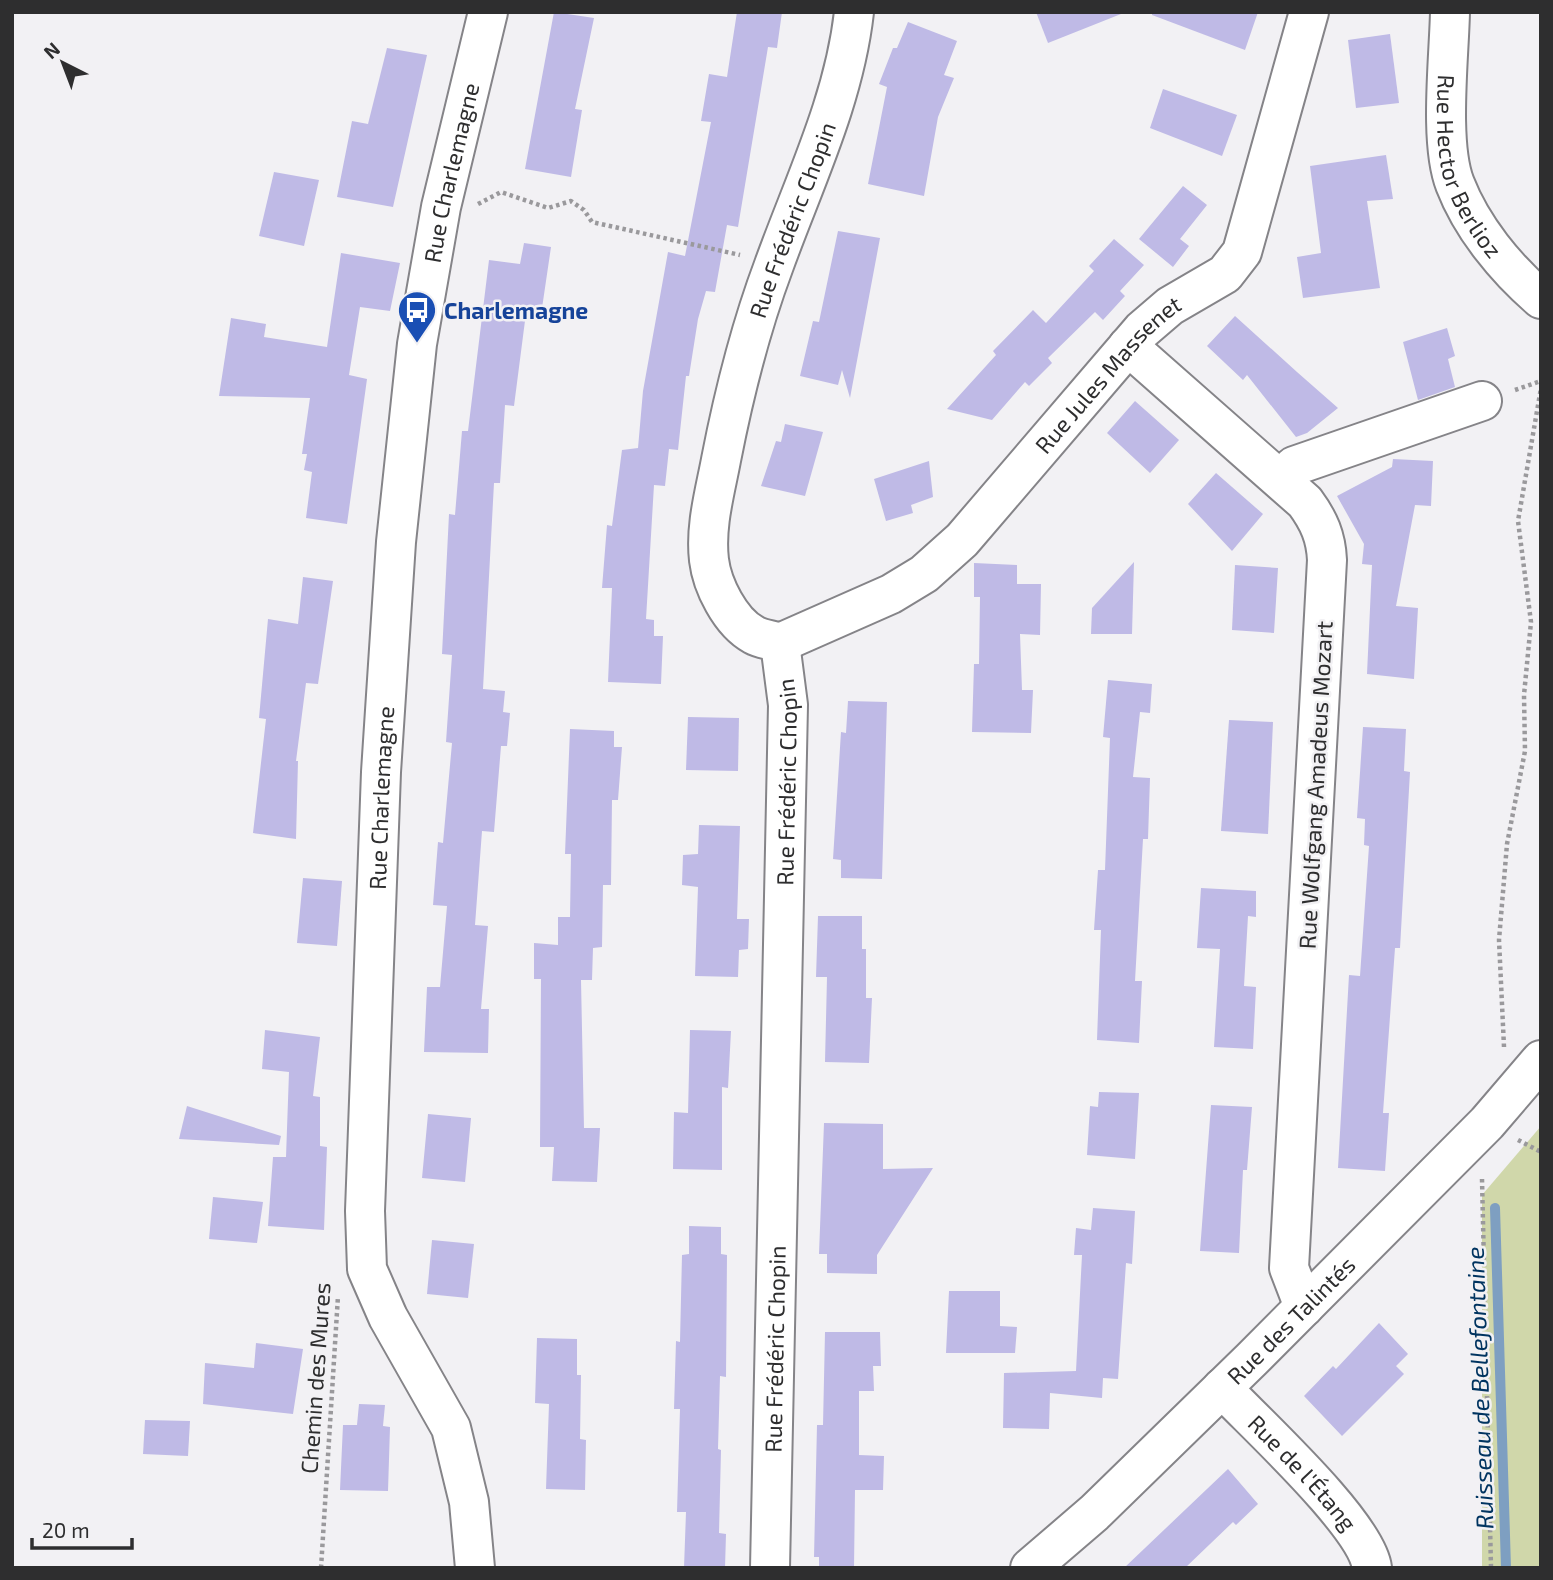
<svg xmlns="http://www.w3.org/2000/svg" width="1553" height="1580" font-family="'Exo 2',sans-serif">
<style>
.green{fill:#d0d7aa}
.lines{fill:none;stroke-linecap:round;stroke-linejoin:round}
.stream{stroke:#7e9fc1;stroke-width:10}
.building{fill:#bfbae6}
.minor-casing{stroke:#858488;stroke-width:42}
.path{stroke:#9a999c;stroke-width:4.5;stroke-dasharray:3.5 3.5;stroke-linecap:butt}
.minor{stroke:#fff;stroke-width:38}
.labels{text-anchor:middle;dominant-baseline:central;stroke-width:5;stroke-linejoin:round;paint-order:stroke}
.street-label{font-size:23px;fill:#2e2e2f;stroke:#f2f1f4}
.transit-label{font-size:23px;font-weight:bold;fill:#164399;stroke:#f2f1f4;text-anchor:start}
.water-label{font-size:24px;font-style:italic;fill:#003460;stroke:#f2f1f4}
</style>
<rect width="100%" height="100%" fill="#f2f1f4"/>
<path class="green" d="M1541,1126V1568H1482V1195Z"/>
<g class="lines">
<path class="stream" d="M1495,1208L1506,1568"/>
</g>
<g class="building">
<path d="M554,12L594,18L575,109L582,110L571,177L525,169Z"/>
<path d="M737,12H782L777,48L768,47L738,227L727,225L715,292L706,291L698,319L689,376H686L678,450L669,449L665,486L654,485L646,619L654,620V636H663L661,684L608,682L612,588H602L607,525L612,526L622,450L638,448L643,391L668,252L685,256L711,122L701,121L709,74L727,77Z"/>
<path d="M1036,12H1121V14L1048,43Z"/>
<path d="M1152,12H1258L1245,50L1152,15Z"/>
<path d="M908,22L957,41L944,75L954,78L938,117L924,196L868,184L887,87L879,84L893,48H897Z"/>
<path d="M1390,34L1399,103L1356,108L1348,40Z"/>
<path d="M387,48L427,55L393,207L337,197L352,121L368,124Z"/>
<path d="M1163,89L1237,115L1222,156L1150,128Z"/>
<path d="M1386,155L1393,199L1367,201L1380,288L1303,298L1297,257L1321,253L1310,166Z"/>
<path d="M274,172L319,180L304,246L259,236Z"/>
<path d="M1183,186L1207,205L1180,239L1189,246L1173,267L1139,239Z"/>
<path d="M838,231L880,238L850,398L842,370L838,385L800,376L813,321L819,322Z"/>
<path d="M1114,239L1144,265L1120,291L1125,296L1103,320L1095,312L1048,358L1052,363L1029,386L1025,382L992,420L947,409L996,355L993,351L1033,310L1046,323L1094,271L1089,266Z"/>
<path d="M524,243L551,247L541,315L526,313L514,406L505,405L500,483H494L483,689L505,691L503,712L510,713L507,746H501L494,832L482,831L475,925L488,926L481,1009H489L488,1053L424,1052L427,987H440L447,906L433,905L438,842L443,843L452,743L446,742L452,655L442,654L449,514L455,515L462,431H468L489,260L520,264Z"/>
<path d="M341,253L400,263L390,311L360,307L349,375L367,379L347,524L306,518L312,472L304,470L307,454H302L310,398L219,396L231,318L266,324L264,337L327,347Z"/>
<path d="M1235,316L1297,372L1338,408L1307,433L1296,437L1247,375L1243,380L1207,346Z"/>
<path d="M1447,328L1455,356L1448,359L1455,387L1418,400L1403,342Z"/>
<path d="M1135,401L1179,440L1150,473L1107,433Z"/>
<path d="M785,424L823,432L805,496L761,486L776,441L781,442Z"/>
<path d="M1393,459L1433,461L1431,506L1415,505L1396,606L1418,608L1414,679L1367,674L1372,565L1362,564L1364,544L1337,496L1392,467Z"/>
<path d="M929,461L933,497L911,505L913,513L886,521L874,479Z"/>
<path d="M1216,473L1263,514L1232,551L1188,504Z"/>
<path d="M1134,562L1132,634H1091L1092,608Z"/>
<path d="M974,563L1017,565V584H1041L1040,635L1020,634L1022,690H1033L1031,733L972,732L974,664H979L980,597H974Z"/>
<path d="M1235,565L1278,568L1274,633L1232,630Z"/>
<path d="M303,577L333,581L318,684L306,683L296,761H298L296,839L253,833L266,719L259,718L268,619L298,624Z"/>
<path d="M1108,680L1152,684L1150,713L1140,712L1133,777L1150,778L1148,839H1143L1135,981H1142L1139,1043L1097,1040L1101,930H1094L1098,870H1105L1110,738L1103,737Z"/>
<path d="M848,701L887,702L882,879L841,878V860L833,859L841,732L846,733Z"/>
<path d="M688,717L739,718L738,771L686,770Z"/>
<path d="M1229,720L1273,722L1268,834L1221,831Z"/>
<path d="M1363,727L1406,729L1404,771L1410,772L1400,948H1395L1383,1113H1389L1385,1171L1338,1168L1349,975L1360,976L1369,846L1364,845L1365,819L1357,818Z"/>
<path d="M570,729L614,731V747H622L618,800H612L611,885H603L602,947L593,948L592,980H581L584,1128H600L597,1182L552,1181L554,1147H540L541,979H534V943L558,945V917H570L571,854H565Z"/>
<path d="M699,825L740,826L737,919H749L748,949L739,950L738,977L695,976L698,887L682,885L683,855L698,854Z"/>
<path d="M303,878L342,881L337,946L297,943Z"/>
<path d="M1201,888L1256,891V917L1248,916L1244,986L1256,987L1253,1049L1214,1047L1220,949L1197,948Z"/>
<path d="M818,916H862V949H866V998H872L869,1063L825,1062L827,977H816Z"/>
<path d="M265,1030L320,1037L313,1096L320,1097V1146L327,1147L324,1230L268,1226L273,1157H286L289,1072L262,1069Z"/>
<path d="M690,1030L731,1031L728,1088L722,1087V1170L673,1169L674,1112L688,1113Z"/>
<path d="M1099,1092L1139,1093L1135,1159L1087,1155L1090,1106L1098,1107Z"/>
<path d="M1211,1105L1252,1107L1247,1170H1243L1239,1253L1200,1251Z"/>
<path d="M187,1106L281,1136L279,1145L179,1139Z"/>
<path d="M428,1114L471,1118L465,1182L422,1178Z"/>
<path d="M824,1123L883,1124V1169L933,1168L877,1255V1274L827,1273V1254H819Z"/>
<path d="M213,1197L263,1202L257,1243L209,1239Z"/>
<path d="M1093,1208L1135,1211L1132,1264L1126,1263L1118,1379L1103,1378L1102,1398L1050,1393L1049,1429L1003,1428L1004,1373L1076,1371L1082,1255H1074L1076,1228L1091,1230Z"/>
<path d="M689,1226L721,1227V1254L727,1255L726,1377L720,1376L718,1449L721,1450L719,1533L726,1534L725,1568H684L686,1512H677L680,1409H674L676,1341L680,1342L682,1255L689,1254Z"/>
<path d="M432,1240L474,1244L468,1298L427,1294Z"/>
<path d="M949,1291H1000V1326L1017,1327L1015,1353H946Z"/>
<path d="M1379,1323L1408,1354L1396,1366L1404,1374L1342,1436L1304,1396L1333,1366L1336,1369Z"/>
<path d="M825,1332H880L881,1366H873L874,1391H859V1455L884,1456L883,1490H855L854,1568H819V1557H814L817,1425H823Z"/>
<path d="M537,1338L577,1339V1375H581L580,1439L586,1440L585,1490L546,1489L549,1404L535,1403Z"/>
<path d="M256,1343L303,1349L293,1414L203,1404L205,1363L254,1368Z"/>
<path d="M359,1404L385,1405L383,1426L390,1427L388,1491L340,1490L343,1425H357Z"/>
<path d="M145,1420L190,1421L188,1456L143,1454Z"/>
<path d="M1228,1469L1258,1504L1236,1525L1233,1522L1185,1568H1124Z"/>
</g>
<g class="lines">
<g class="minor-casing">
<g id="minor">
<path id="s1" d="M1450,12C1449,58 1439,143 1455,184C1472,228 1506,269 1541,299"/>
<path d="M1128,346L1305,502C1319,521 1326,537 1327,560L1289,1268L1304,1307"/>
<path d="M1281,479L1294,466L1482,401"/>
<path id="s2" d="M780,643L891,594L924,574L962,540L1142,330L1170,306L1225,274L1242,252L1309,12"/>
<path id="s3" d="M1222,1388C1255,1423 1367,1525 1372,1568"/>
<path id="s4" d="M475,1568L469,1502L451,1428L388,1317L367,1269L365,1211L381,772L396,542L417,344L441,207L488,12"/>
<path id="s5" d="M770,1568L788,705L780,643C772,640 761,639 754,635C730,622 712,585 709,560C705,526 715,492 721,460C734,393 750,329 774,265C804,182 844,101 854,12"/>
<path id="s6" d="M1030,1568L1094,1513L1252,1359L1487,1123L1541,1060"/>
</g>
</g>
<g class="path">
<path d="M478,204L501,192L548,208L571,201L584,210L592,222L740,255"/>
<path d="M1515,390L1541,381"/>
<path d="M1504,1047L1499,940L1507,844L1525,751L1524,695L1531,622L1518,521L1541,388"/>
<path d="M1518,1140L1541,1152"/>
<path d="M1482,1179L1491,1568"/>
<path d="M321,1568L338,1296"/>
</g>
<use href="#minor" class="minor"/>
</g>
<defs>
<g id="bus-pin" transform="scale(2.0125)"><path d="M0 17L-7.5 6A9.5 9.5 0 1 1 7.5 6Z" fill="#1a4fb4" stroke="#f2f1f4"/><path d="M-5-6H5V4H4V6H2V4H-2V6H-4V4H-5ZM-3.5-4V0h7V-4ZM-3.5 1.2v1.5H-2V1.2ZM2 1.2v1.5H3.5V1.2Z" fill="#fff"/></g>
</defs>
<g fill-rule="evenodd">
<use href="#bus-pin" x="417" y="310"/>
</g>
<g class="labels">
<g class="street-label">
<text stroke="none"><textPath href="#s1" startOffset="159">Rue Hector Berlioz</textPath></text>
<text stroke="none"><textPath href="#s4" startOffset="1424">Rue Charlemagne</textPath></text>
<text stroke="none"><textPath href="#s5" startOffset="1395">Rue Frédéric Chopin</textPath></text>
<text stroke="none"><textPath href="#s2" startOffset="432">Rue Jules Massenet</textPath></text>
<text stroke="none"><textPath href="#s5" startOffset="786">Rue Frédéric Chopin</textPath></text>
<text transform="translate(1315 785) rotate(-87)">Rue Wolfgang Amadeus Mozart</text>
<text stroke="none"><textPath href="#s4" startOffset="794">Rue Charlemagne</textPath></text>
<text stroke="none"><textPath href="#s6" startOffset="360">Rue des Talintés</textPath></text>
<text stroke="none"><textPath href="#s5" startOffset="219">Rue Frédéric Chopin</textPath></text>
<text transform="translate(315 1378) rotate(-86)">Chemin des Mures</text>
<text stroke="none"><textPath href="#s3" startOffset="117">Rue de l'Étang</textPath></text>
</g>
<g class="transit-label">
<text x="444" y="310">Charlemagne</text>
</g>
<g class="water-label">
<text transform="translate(1479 1388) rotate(-92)">Ruisseau de Bellefontaine</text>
</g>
</g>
<rect width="1553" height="1580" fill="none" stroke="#2e2e2f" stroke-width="28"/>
<g transform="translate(63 63) rotate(318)" stroke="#f2f1f4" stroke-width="5" paint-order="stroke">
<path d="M0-5L12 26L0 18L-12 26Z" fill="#2e2e2f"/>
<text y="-10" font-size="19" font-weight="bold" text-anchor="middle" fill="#2e2e2f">N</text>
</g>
<path d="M32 1538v10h100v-10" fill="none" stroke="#2e2e2f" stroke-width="3.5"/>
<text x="42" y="1538" font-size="21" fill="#2e2e2f" stroke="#f2f1f4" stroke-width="5" paint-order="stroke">20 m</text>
</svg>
